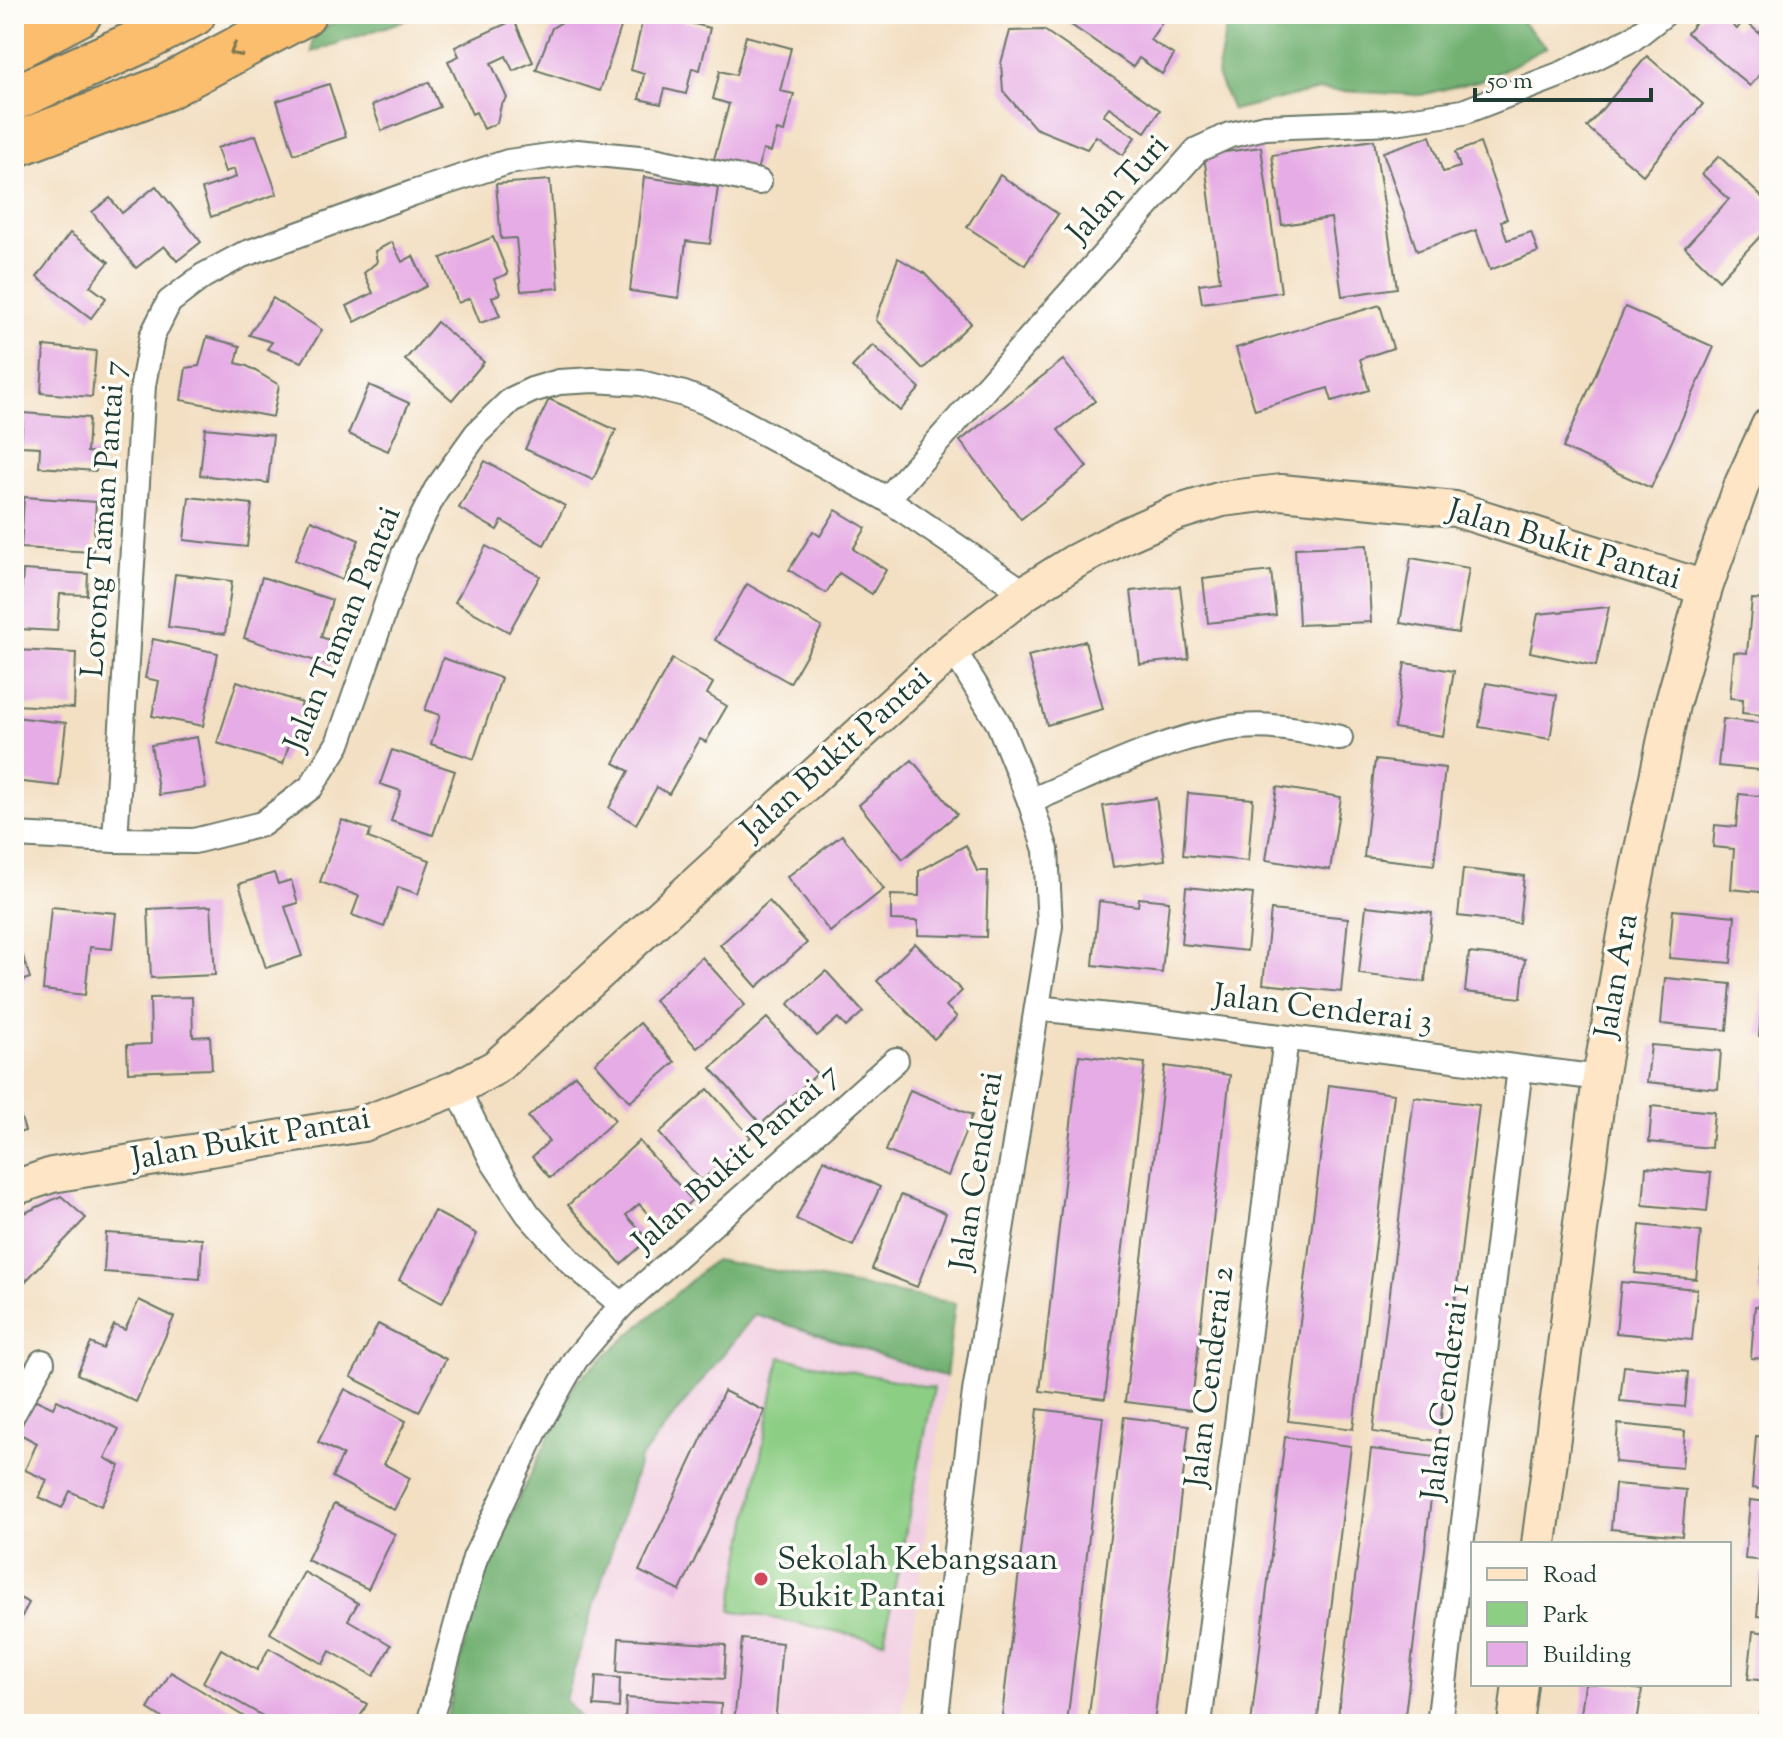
<svg xmlns="http://www.w3.org/2000/svg" width="1783" height="1738" font-family="'Sorts Mill Goudy',serif">
<style>
.built{fill:#f2cfe2}
.green{fill:#8dce85;stroke:#56865c;stroke-width:2}
.forest{fill:#72b172;stroke:#487753;stroke-width:2}
.building{fill:#e6ace5}
.lines{fill:none;stroke-linecap:round;stroke-linejoin:round}
.street-casing{stroke:#697666;stroke-width:28}
.secondary-casing{stroke:#697666;stroke-width:38}
.highway-casing{stroke:#697666;stroke-width:48}
.street{stroke:#fff;stroke-width:24}
.secondary{stroke:#fde5c5;stroke-width:34}
.highway{stroke:#fbbe6e;stroke-width:44}
.oneway{stroke:#82774e}
.poi-dot{fill:#d1495b;stroke:#fdfcf7;stroke-width:3}
.labels{text-anchor:middle;dominant-baseline:central;stroke-width:7;stroke-linejoin:round;paint-order:stroke}
.street-label{font-size:32px;fill:#1f3d34;stroke:#fdfcf7}
.poi-label{font-size:32px;fill:#1f3d34;stroke:#fdfcf7;text-anchor:start}
</style>
<rect width="100%" height="100%" fill="#fdfcf7"/>
<filter id="ink" filterUnits="userSpaceOnUse"><feTurbulence type="fractalNoise" baseFrequency=".0125" numOctaves="2"/><feDisplacementMap in="SourceGraphic" scale="16" xChannelSelector="R" yChannelSelector="G"/><feConvolveMatrix kernelMatrix="1 2 1 2 8 2 1 2 1" color-interpolation-filters="sRGB"/></filter>
<filter id="wash" filterUnits="userSpaceOnUse"><feTurbulence type="fractalNoise" baseFrequency=".006" numOctaves="4" result="noise"/><feDisplacementMap in="SourceGraphic" scale="32" xChannelSelector="R" yChannelSelector="G"/><feGaussianBlur stdDeviation="1.8" result="paint"/><feColorMatrix in="noise" values="0 0 0 0 0 0 0 0 0 0 0 0 0 0 0 0 0 1.4 0 .05"/><feComposite in="paint" operator="in"/></filter>
<g filter="url(#wash)">
<rect width="100%" height="100%" fill="#f3dfc2"/>
<path class="built" d="M755,1314L946,1377L901,1724H584L565,1699L640,1459Z"/>
<path class="green" d="M780,1357L934,1388L884,1641L731,1610Z"/>
<g class="forest">
<path d="M348,14H423L312,52L313,35Z"/>
<path d="M1224,14H1514L1547,47L1486,79L1421,95L1319,90L1232,110L1217,75L1228,18Z"/>
<path d="M714,1260L955,1303L946,1377L755,1314L640,1459L565,1699L584,1724H445L482,1574L576,1382Z"/>
</g>
<g id="blocks">
<g class="building">
<path d="M576,14H586L622,24L600,91L536,70L552,28L562,22L574,19Z"/>
<path d="M644,14H655L710,28L700,70L692,68L686,94L665,89L661,104L639,99L644,74L631,70Z"/>
<path d="M1055,14H1168L1150,40L1174,55L1162,74L1139,58L1133,67Z"/>
<path d="M1703,14H1720L1737,29L1744,20L1759,33L1769,20V64L1750,86L1687,33Z"/>
<path d="M514,20L533,62L513,71L506,56L491,63L507,98L501,105L497,123L484,129L476,112L472,114L448,61L459,56L455,47Z"/>
<path d="M1044,30L1160,110L1145,132L1109,107L1103,115L1135,137L1123,155L1096,136L1087,149L1035,128L1003,91L1001,63L1010,31Z"/>
<path d="M746,36L791,48L780,91L794,94L784,132L777,130L771,152L763,150L757,170L714,159L729,104L713,99L720,71L736,75Z"/>
<path d="M1647,56L1703,104L1643,175L1587,127Z"/>
<path d="M429,82L440,107L382,131L372,105Z"/>
<path d="M329,84L346,137L294,154L277,101Z"/>
<path d="M256,135L277,194L211,217L202,189L236,177L234,169L225,172L217,148Z"/>
<path d="M1430,136L1443,172L1460,167L1455,152L1480,143L1507,219L1501,221L1507,240L1531,232L1538,252L1490,270L1476,230L1417,251L1383,152Z"/>
<path d="M1374,140L1397,288L1342,296L1331,218L1282,225L1272,155Z"/>
<path d="M1261,147L1281,292L1202,303L1199,284L1220,281L1204,155Z"/>
<path d="M1719,156L1769,204V227L1719,280L1685,247L1729,199L1702,174Z"/>
<path d="M1000,175L1058,214L1025,265L967,227Z"/>
<path d="M644,177L718,187L710,244L686,241L679,298L630,291Z"/>
<path d="M550,180L559,288L521,291L516,238L501,239L496,184Z"/>
<path d="M156,186L201,242L177,261L164,246L136,268L92,212L110,198L122,213Z"/>
<path d="M70,233L109,262L90,286L106,298L91,318L37,277Z"/>
<path d="M493,237L508,274L494,279L500,294L492,297L500,316L480,323L470,298L458,303L441,258Z"/>
<path d="M392,242L402,262L413,256L427,286L355,322L347,306L373,293L364,273L377,262L375,251Z"/>
<path d="M898,258L924,273L971,323L923,369L876,320Z"/>
<path d="M273,298L322,330L302,362L267,349L272,342L249,335Z"/>
<path d="M1380,305L1393,348L1360,359L1369,390L1332,401L1328,388L1255,410L1236,348Z"/>
<path d="M1625,307L1714,347L1651,488L1563,448Z"/>
<path d="M437,322L484,362L452,400L405,360Z"/>
<path d="M207,337L240,346L236,363L247,366L279,385L273,417L181,400L186,368L199,366Z"/>
<path d="M873,345L920,388L900,411L852,367Z"/>
<path d="M44,346L96,351L92,397L41,393Z"/>
<path d="M1063,360L1095,401L1058,430L1087,467L1021,519L960,441Z"/>
<path d="M369,385L409,403L388,451L348,434Z"/>
<path d="M549,399L616,430L593,480L525,449Z"/>
<path d="M23,413L89,418L87,452L97,453L96,471L39,467L40,447L21,446Z"/>
<path d="M205,428L273,435L268,483L200,475Z"/>
<path d="M485,461L565,506L544,545L502,521L497,530L459,508Z"/>
<path d="M24,497L96,502L93,552L21,548Z"/>
<path d="M189,497L252,504L247,547L184,540Z"/>
<path d="M836,510L866,528L853,549L886,570L872,594L839,573L826,593L789,570L813,531L820,536Z"/>
<path d="M311,520L359,540L342,580L295,560Z"/>
<path d="M1367,545L1371,622L1299,625L1295,548Z"/>
<path d="M486,546L540,576L509,632L455,602Z"/>
<path d="M1411,558L1469,568L1458,633L1400,623Z"/>
<path d="M23,570L88,574L87,595L60,594L57,631L19,629Z"/>
<path d="M1271,571L1276,615L1208,623L1203,579Z"/>
<path d="M175,574L232,581L225,634L168,627Z"/>
<path d="M262,577L332,600L321,637L341,644L334,667L244,638Z"/>
<path d="M747,584L822,627L790,683L715,640Z"/>
<path d="M1180,586L1189,659L1140,664L1131,591Z"/>
<path d="M1752,599L1769,600V716L1742,713L1743,699L1730,698L1734,652L1747,653Z"/>
<path d="M1609,607L1596,666L1530,652L1538,614Z"/>
<path d="M153,639L218,653L203,726L152,716L159,681L145,678Z"/>
<path d="M1085,641L1103,709L1047,725L1028,656Z"/>
<path d="M16,650L76,653L74,708L14,705Z"/>
<path d="M443,658L501,678L474,759L431,744L440,715L425,710Z"/>
<path d="M672,659L713,683L707,694L727,706L706,742L700,739L669,794L657,787L636,824L609,808L629,771L614,763Z"/>
<path d="M1405,663L1454,671L1443,736L1394,728Z"/>
<path d="M237,681L302,703L283,764L217,743Z"/>
<path d="M1486,683L1557,695L1550,739L1479,727Z"/>
<path d="M14,717L66,723L59,786L14,781Z"/>
<path d="M1723,719L1769,724V771L1718,766Z"/>
<path d="M197,737L206,788L159,795L151,745Z"/>
<path d="M392,750L455,771L433,835L391,821L401,791L380,784Z"/>
<path d="M912,760L957,814L903,859L859,805Z"/>
<path d="M1375,760L1445,768L1434,865L1364,857Z"/>
<path d="M1277,787L1341,797L1330,870L1266,860Z"/>
<path d="M1188,793L1253,799L1248,861L1183,855Z"/>
<path d="M1739,794L1769,797V893L1731,889L1734,849L1713,847L1715,825L1736,827Z"/>
<path d="M1156,798L1165,860L1113,867L1103,806Z"/>
<path d="M342,820L371,830L368,838L430,860L418,894L398,887L384,927L352,915L359,896L320,882Z"/>
<path d="M842,835L884,889L830,932L787,877Z"/>
<path d="M966,845L977,871H988L986,937L918,935V921L891,920V895L919,896V871Z"/>
<path d="M1463,869L1524,876L1519,923L1458,916Z"/>
<path d="M274,873L278,884L291,880L298,903L285,907L302,956L266,968L239,884Z"/>
<path d="M1186,887L1253,894L1247,951L1181,944Z"/>
<path d="M1139,898L1169,901L1162,973L1093,965L1099,901L1138,906Z"/>
<path d="M769,901L807,943L757,987L720,945Z"/>
<path d="M211,906L215,975L151,978L148,909Z"/>
<path d="M1366,906L1432,913L1425,982L1359,974Z"/>
<path d="M51,907L116,913L112,949L90,947L85,995L43,990Z"/>
<path d="M1271,910L1348,918L1341,992L1263,984Z"/>
<path d="M1673,910L1735,916L1731,963L1669,958Z"/>
<path d="M14,928L30,978L14,983Z"/>
<path d="M915,943L962,991L946,1006L957,1017L934,1039L877,981Z"/>
<path d="M1469,953L1525,959L1521,998L1465,992Z"/>
<path d="M702,957L745,1005L697,1048L654,1000Z"/>
<path d="M826,971L863,1012L846,1027L838,1018L817,1036L788,1004Z"/>
<path d="M1665,978L1731,984L1727,1030L1661,1024Z"/>
<path d="M1763,988H1769V1037L1759,1036Z"/>
<path d="M192,997L193,1037L210,1036L212,1069L128,1072L127,1045L151,1044L150,998Z"/>
<path d="M767,1018L817,1074L761,1124L711,1068Z"/>
<path d="M640,1023L675,1062L630,1102L595,1063Z"/>
<path d="M1651,1045L1721,1051L1718,1089L1647,1082Z"/>
<path d="M1079,1055L1145,1063L1105,1399L1040,1391Z"/>
<path d="M1165,1066L1230,1075L1191,1410L1125,1402Z"/>
<path d="M1767,1072H1769V1107L1764,1106Z"/>
<path d="M575,1075L615,1120L550,1178L532,1157L549,1141L528,1117Z"/>
<path d="M1329,1085L1394,1094L1353,1429L1288,1421Z"/>
<path d="M708,1089L751,1137L701,1181L659,1133Z"/>
<path d="M910,1090L972,1115L948,1176L886,1151Z"/>
<path d="M14,1095L25,1131L14,1134Z"/>
<path d="M1414,1097L1479,1105L1438,1441L1373,1432Z"/>
<path d="M1652,1106L1714,1112L1711,1148L1649,1142Z"/>
<path d="M639,1141L692,1200L661,1228L639,1204L626,1215L648,1240L621,1264L568,1205Z"/>
<path d="M824,1160L880,1187L853,1246L796,1219Z"/>
<path d="M1646,1167L1711,1173L1707,1211L1643,1205Z"/>
<path d="M901,1195L946,1213L917,1287L872,1269Z"/>
<path d="M61,1196L86,1218L21,1286L14,1280V1218Z"/>
<path d="M434,1211L477,1234L442,1303L399,1280Z"/>
<path d="M1640,1225L1701,1232L1696,1279L1635,1273Z"/>
<path d="M106,1233L202,1239L200,1279L104,1272Z"/>
<path d="M1764,1245H1769V1294L1759,1293Z"/>
<path d="M1621,1282L1697,1289L1692,1340L1616,1333Z"/>
<path d="M139,1300L174,1317L136,1402L77,1374L91,1343L103,1349L114,1325L125,1330Z"/>
<path d="M1755,1306L1769,1307V1359L1751,1358Z"/>
<path d="M378,1324L446,1359L419,1412L351,1377Z"/>
<path d="M1624,1366L1688,1372L1685,1407L1620,1401Z"/>
<path d="M1765,1376H1769V1425L1760,1424Z"/>
<path d="M345,1389L406,1421L384,1464L410,1478L394,1510L332,1477L343,1455L318,1442Z"/>
<path d="M724,1391L765,1411L680,1591L639,1571Z"/>
<path d="M34,1399L53,1408L57,1400L119,1429L105,1458L120,1466L101,1506L70,1491L62,1508L39,1497L47,1480L25,1470L37,1443L18,1433Z"/>
<path d="M1038,1409L1103,1417L1067,1724H1001Z"/>
<path d="M1124,1417L1189,1425L1154,1724H1088Z"/>
<path d="M1618,1424L1685,1431L1682,1468L1615,1462Z"/>
<path d="M1756,1436L1769,1437V1490L1752,1488Z"/>
<path d="M1285,1437L1351,1446L1317,1724H1251Z"/>
<path d="M1371,1449L1436,1457L1404,1724H1337Z"/>
<path d="M1615,1484L1686,1490L1682,1536L1611,1529Z"/>
<path d="M1750,1500L1769,1502V1561L1745,1559Z"/>
<path d="M334,1504L395,1534L368,1589L307,1560Z"/>
<path d="M304,1572L358,1603L348,1620L391,1645L374,1676L330,1651L323,1664L270,1633Z"/>
<path d="M1761,1573H1769V1617L1757,1616Z"/>
<path d="M14,1595L29,1603L14,1631Z"/>
<path d="M1753,1631L1769,1633V1681L1748,1679Z"/>
<path d="M619,1638L726,1645L724,1679L617,1672Z"/>
<path d="M742,1639L782,1643L775,1724H734Z"/>
<path d="M269,1648L367,1704L356,1724H277L203,1682L221,1649L257,1670Z"/>
<path d="M171,1672L256,1724H172L148,1709Z"/>
<path d="M596,1676L620,1678L619,1708L594,1706Z"/>
<path d="M1585,1684H1606L1642,1690L1637,1723L1581,1714Z"/>
<path d="M626,1698L721,1704L720,1724H625Z"/>
<path d="M1759,1713L1769,1714V1724H1758Z"/>
</g>
</g>
</g>
<g filter="url(#ink)">
<use href="#blocks" fill-opacity="0" stroke="#697666" stroke-width="2"/>
<g class="lines">
<g class="street-casing">
<g id="street">
<path d="M887,499L1197,150L1230,135L1265,127L1394,122L1463,112L1564,73L1632,39L1664,14"/>
<path d="M1030,801C1093,775 1157,741 1225,729C1264,722 1303,730 1340,738"/>
<path d="M14,835L115,840L194,841L262,824L311,787L338,744L404,554L436,490L477,433L511,400L532,390L559,382L594,380L641,383L684,394L708,403L887,499L1025,593"/>
<path d="M115,840L143,385L152,336L169,302L203,276L242,255L413,193L508,162L577,152L649,159L759,182"/>
<path d="M1037,1008L1164,1022L1600,1078"/>
<path d="M457,1088L492,1160L528,1214L572,1263L622,1305"/>
<path d="M14,1412L42,1362"/>
<path d="M429,1724L475,1558L536,1429L575,1360L622,1305L896,1060"/>
<path d="M935,1724L975,1392L1050,926L1046,850L1030,801L999,724L953,649"/>
<path d="M1199,1724L1286,1038"/>
<path d="M1439,1724L1520,1068"/>
</g>
</g>
<g class="secondary-casing">
<g id="secondary">
<path d="M14,1188L52,1175L363,1124L457,1088L496,1067L953,649L1025,593L1074,562L1126,535L1176,513L1222,499L1281,492L1455,509L1705,588"/>
<path d="M1539,1544L1600,1078L1629,912L1672,705L1705,588L1742,484L1769,425"/>
<path d="M1515,1724L1520,1684"/>
</g>
</g>
<g class="highway-casing">
<g id="highway">
<path d="M14,48L79,14"/>
<path d="M14,98L141,41L193,14"/>
<path d="M14,145L165,88L303,14"/>
</g>
</g>
<use href="#street" class="street"/>
<use href="#secondary" class="secondary"/>
<use href="#highway" class="highway"/>
</g>
<defs><path id="oneway-chevron" d="M-2-3.5L2.5 0L-2 3.5" fill="none" stroke-width="1.6" stroke-linecap="round" stroke-linejoin="round" transform="scale(2)"/></defs>
<use class="oneway" href="#oneway-chevron" transform="translate(235 51) rotate(152)"/>
</g>
<circle class="poi-dot" cx="761" cy="1579" r="8"/>
<g class="labels">
<g class="street-label">
<text transform="translate(1119 190) rotate(-48)">Jalan Turi</text>
<text transform="translate(105 519) rotate(-86)">Lorong Taman Pantai 7</text>
<text transform="translate(1564 546) rotate(17)">Jalan Bukit Pantai</text>
<text transform="translate(344 629) rotate(-68)">Jalan Taman Pantai</text>
<text transform="translate(837 755) rotate(-42)">Jalan Bukit Pantai</text>
<text transform="translate(1618 976) rotate(-80)">Jalan Ara</text>
<text transform="translate(1323 1010) rotate(7)">Jalan Cenderai 3</text>
<text transform="translate(251 1140) rotate(-10)">Jalan Bukit Pantai</text>
<text transform="translate(737 1159) rotate(-42)">Jalan Bukit Pantai 7</text>
<text transform="translate(978 1171) rotate(-81)">Jalan Cenderai</text>
<text transform="translate(1211 1377) rotate(-83)">Jalan Cenderai 2</text>
<text transform="translate(1447 1392) rotate(-83)">Jalan Cenderai 1</text>
</g>
<g class="poi-label">
<text x="777" y="1561">Sekolah Kebangsaan<tspan x="777" dy="37">Bukit Pantai</tspan></text>
</g>
</g>
<rect width="1783" height="1738" fill="none" stroke="#fdfcf7" stroke-width="48"/>
<rect x="1471" y="1542" width="260" height="144" fill="#fdfcf7" stroke="#a4b0a9" stroke-width="2"/>
<rect x="1487" y="1568" width="40" height="12" fill="#fde5c5" stroke="#a4b0a9" stroke-width="2"/>
<text x="1543" y="1582" font-size="24" fill="#1f3d34">Road</text>
<rect x="1487" y="1602" width="40" height="24" fill="#8dce85" stroke="#a4b0a9" stroke-width="2"/>
<text x="1543" y="1622" font-size="24" fill="#1f3d34">Park</text>
<rect x="1487" y="1642" width="40" height="24" fill="#e6ace5" stroke="#a4b0a9" stroke-width="2"/>
<text x="1543" y="1662" font-size="24" fill="#1f3d34">Building</text>
<path d="M1475 88v12h176v-12" fill="none" stroke="#1f3d34" stroke-width="4"/>
<text x="1487" y="88" font-size="24" fill="#1f3d34" stroke="#fdfcf7" stroke-width="6" paint-order="stroke">50 m</text>
</svg>
